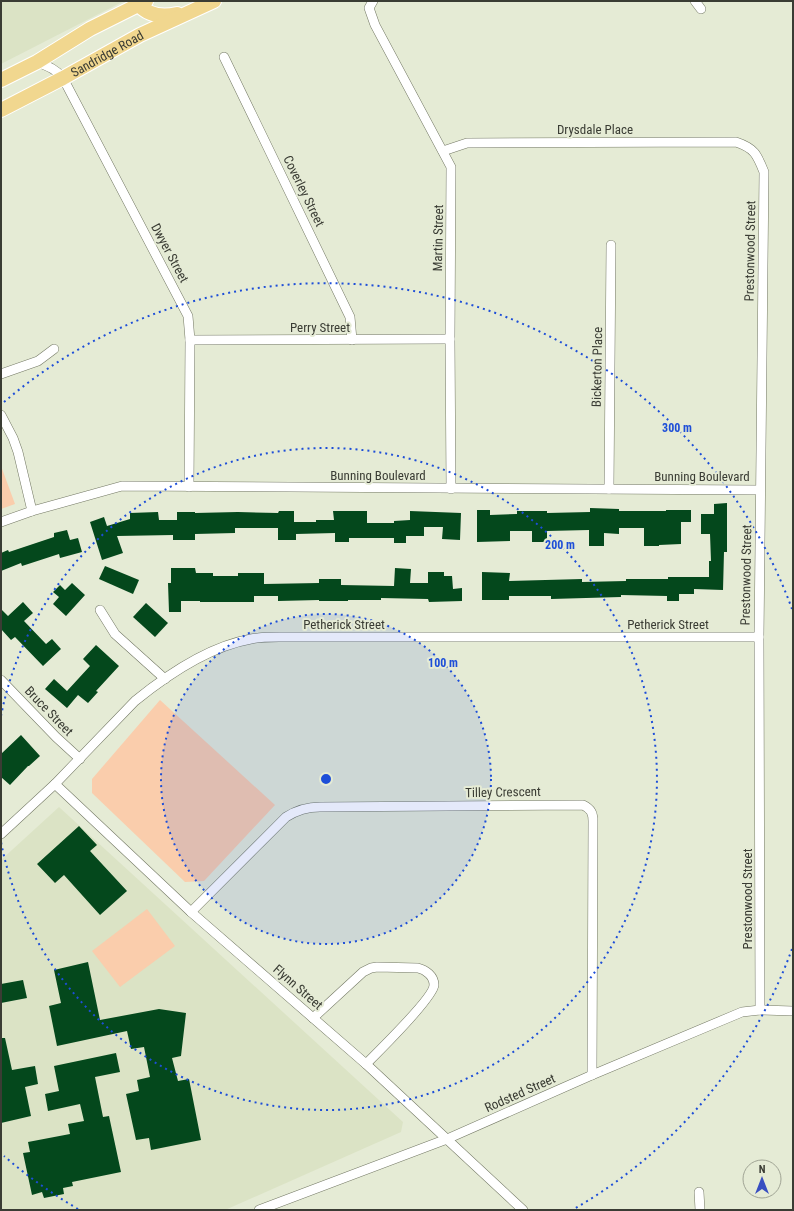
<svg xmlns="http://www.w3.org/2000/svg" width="794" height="1211" font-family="'Roboto Condensed',sans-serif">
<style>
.built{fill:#dbe3c5}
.green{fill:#facdac}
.building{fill:#04481c}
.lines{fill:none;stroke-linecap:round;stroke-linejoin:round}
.street-casing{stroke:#737864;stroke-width:10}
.primary-casing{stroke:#fff;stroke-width:16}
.street{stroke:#fff;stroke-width:9}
.primary{stroke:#f1d78f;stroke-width:14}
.ring{fill:none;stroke:#1d4ed8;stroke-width:2;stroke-dasharray:2 4}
.labels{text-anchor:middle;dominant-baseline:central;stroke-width:4;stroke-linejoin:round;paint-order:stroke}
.street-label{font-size:13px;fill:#3a3c34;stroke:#e5ebd5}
.centre{fill:#1d4ed8;stroke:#e5ebd5;stroke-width:2}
.ring-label{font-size:12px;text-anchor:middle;font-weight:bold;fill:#1d4ed8;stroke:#e5ebd5;stroke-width:4;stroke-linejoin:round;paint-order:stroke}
</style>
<rect width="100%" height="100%" fill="#e5ebd5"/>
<g class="built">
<path d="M1,1H124L1,64Z"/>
<path d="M59,807L403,1122L401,1132L225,1210H1V860Z"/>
</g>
<g class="green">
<path d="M1,466L15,504L1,509Z"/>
<path d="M160,700L275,805L204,881L185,882L92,793V779Z"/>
<path d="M147,909L175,946L120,987L92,951Z"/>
</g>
<g class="building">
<path d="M727,503V552H724L723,590L694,589V594H679V601H667V596L621,595V597L551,599V596H509V600H482V572L510,573L509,581L582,579V582L626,581V579H668V577H709V561H711L710,534H701V514H714V504Z"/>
<path d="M590,508L619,509V511H666V510H691V522H681V544L659,545V546H644V528H619V534L604,533V546H589V530L547,531V542H532V531H510V541L477,542V510H490V515L517,514V511H547V513L590,512Z"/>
<path d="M279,511H294V522H316V520H334L333,511H367V523H394V521L410,520V511L461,513L460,540L442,539L443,527H424V536H406V543H394V538H349V542H335V533L296,534V540H278V528H235V533L195,534V540H173V535L117,536L123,553L102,560L90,522L104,517L107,526L130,519V513L158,512L159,520H177V512H195V513L238,512L278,513Z"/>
<path d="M67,530L70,540L78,538L82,552L60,558L59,554L22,566L21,563L1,571V553L8,550L9,552L54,537V533Z"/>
<path d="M105,566L139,580L133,594L99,579Z"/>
<path d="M171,568H195L196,573H213V576H238V573H264V584L319,583V579H341V585L394,586L395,568L411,569L410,583H428V572H444V576H452L453,589L462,588V601L429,602L428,599L381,598V600H348V601H319V600L278,601V596H254V602H200V601H181V612H169L168,583H171Z"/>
<path d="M72,583L85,595L66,616L53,604L59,597L53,592L60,585L65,590Z"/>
<path d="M23,602L33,613L24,621L46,644L52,639L61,649L43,666L15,637L11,640L1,629V609L8,616Z"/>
<path d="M146,603L168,623L155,637L133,617Z"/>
<path d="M96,645L119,666L96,691L98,692L88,703L78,695L67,708L45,689L54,679L67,691L90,666L83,659Z"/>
<path d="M21,735L40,756L29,766H28L10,785L1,777V754Z"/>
<path d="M79,826L97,845L90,851L127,891L100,915L64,875L55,883L37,864Z"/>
<path d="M88,962L100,1020L159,1009L186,1013L181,1056L172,1058L178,1081L189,1079L201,1140L151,1150L149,1138L136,1140L126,1094L139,1091L137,1080L150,1077L144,1047L131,1049L127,1031L57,1046L49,1006L61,1003L54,970Z"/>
<path d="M23,980L27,998L1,1003V984Z"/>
<path d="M1,1038H5L12,1070L35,1066L38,1084L25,1087L31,1116L1,1123Z"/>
<path d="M116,1053L120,1072L95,1077L103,1117L109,1116L121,1172L72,1182L73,1186L63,1188L64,1194L44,1198L42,1192L32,1195L23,1153L30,1152L28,1142L70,1134L68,1124L84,1121L80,1104L48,1111L45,1094L59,1091L54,1066Z"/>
</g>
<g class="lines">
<g class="street-casing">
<g id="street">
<path d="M373,1L369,8L375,25L451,167L450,339L451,489"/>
<path d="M695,1L701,9"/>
<path d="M224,57L350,317L352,340"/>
<path d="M37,62C47,66 56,69 63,78L188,316L190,340L189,487"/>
<path d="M443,151L467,143L736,142C754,148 757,154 764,172L759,637L760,1010"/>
<path d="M190,340L450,339"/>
<path d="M1,374L38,361L54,349"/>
<path d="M1,415L13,438L18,452L32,511"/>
<path d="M609,489L611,245"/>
<path d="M1,522L32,511L122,486L760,490"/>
<path d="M100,610L115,634L165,679"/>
<path d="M1,680L56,737L80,759"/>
<path d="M55,784L191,912L366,1064L523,1210"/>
<path d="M1,834L55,784L135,701C167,675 211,646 251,639C260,637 270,637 279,637H759"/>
<path d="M191,912L286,817C297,810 307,807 320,807L583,805C591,809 593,813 593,821L592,1075"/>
<path d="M313,1018L363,972L371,968L377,967L418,968C426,970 434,976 434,985C434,997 377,1053 366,1064"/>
<path d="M699,1192L700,1210"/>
<path d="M259,1210L447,1139L592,1075L742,1012L760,1010L793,1011"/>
</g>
</g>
<g class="primary-casing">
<g id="primary">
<path d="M139,5C149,16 163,17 177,14"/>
<path d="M1,80L37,62L90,29L146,1"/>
<path id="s1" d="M1,110L63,78L140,35L214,1"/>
</g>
</g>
<use href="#street" class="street"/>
<use href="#primary" class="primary"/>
</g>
<circle cx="326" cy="779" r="165" fill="#1d4ed8" fill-opacity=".12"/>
<g class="ring">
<circle cx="326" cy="779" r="165"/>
<path d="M1 716A331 331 0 1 1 1 842"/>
<path d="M792 949A496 496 0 0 1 574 1209M78 1209A496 496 0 0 1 4 1156M4 402A496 496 0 0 1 792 609"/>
</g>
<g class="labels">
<g class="street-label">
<text stroke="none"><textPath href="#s1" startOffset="120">Sandridge Road</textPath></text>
<text x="595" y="129">Drysdale Place</text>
<text transform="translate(304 191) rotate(64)">Coverley Street</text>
<text transform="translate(438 238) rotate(-89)">Martin Street</text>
<text transform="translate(750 251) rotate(-89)">Prestonwood Street</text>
<text transform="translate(170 253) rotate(62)">Dwyer Street</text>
<text x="320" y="327">Perry Street</text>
<text transform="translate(597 367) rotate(-89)">Bickerton Place</text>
<text x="378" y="475">Bunning Boulevard</text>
<text x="702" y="476">Bunning Boulevard</text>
<text transform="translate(746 575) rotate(-89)">Prestonwood Street</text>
<text x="344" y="624">Petherick Street</text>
<text x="668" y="624">Petherick Street</text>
<text transform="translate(49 711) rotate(46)">Bruce Street</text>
<text transform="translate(503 792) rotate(-1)">Tilley Crescent</text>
<text transform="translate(747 899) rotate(-90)">Prestonwood Street</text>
<text transform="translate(298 987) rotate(41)">Flynn Street</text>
<text transform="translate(520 1093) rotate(-24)">Rodsted Street</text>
</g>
</g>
<circle cx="326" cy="779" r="6" class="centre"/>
<g class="ring-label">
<text x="677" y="432">300 m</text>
<text x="560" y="549">200 m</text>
<text x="443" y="667">100 m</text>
</g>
<rect width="794" height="1211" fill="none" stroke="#3a3c34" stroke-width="4"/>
<g transform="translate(762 1179)"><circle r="19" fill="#e5ebd5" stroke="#a1a595"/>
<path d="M0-3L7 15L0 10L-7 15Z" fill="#384ec1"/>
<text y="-6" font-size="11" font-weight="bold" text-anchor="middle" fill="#3a3c34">N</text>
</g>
</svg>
